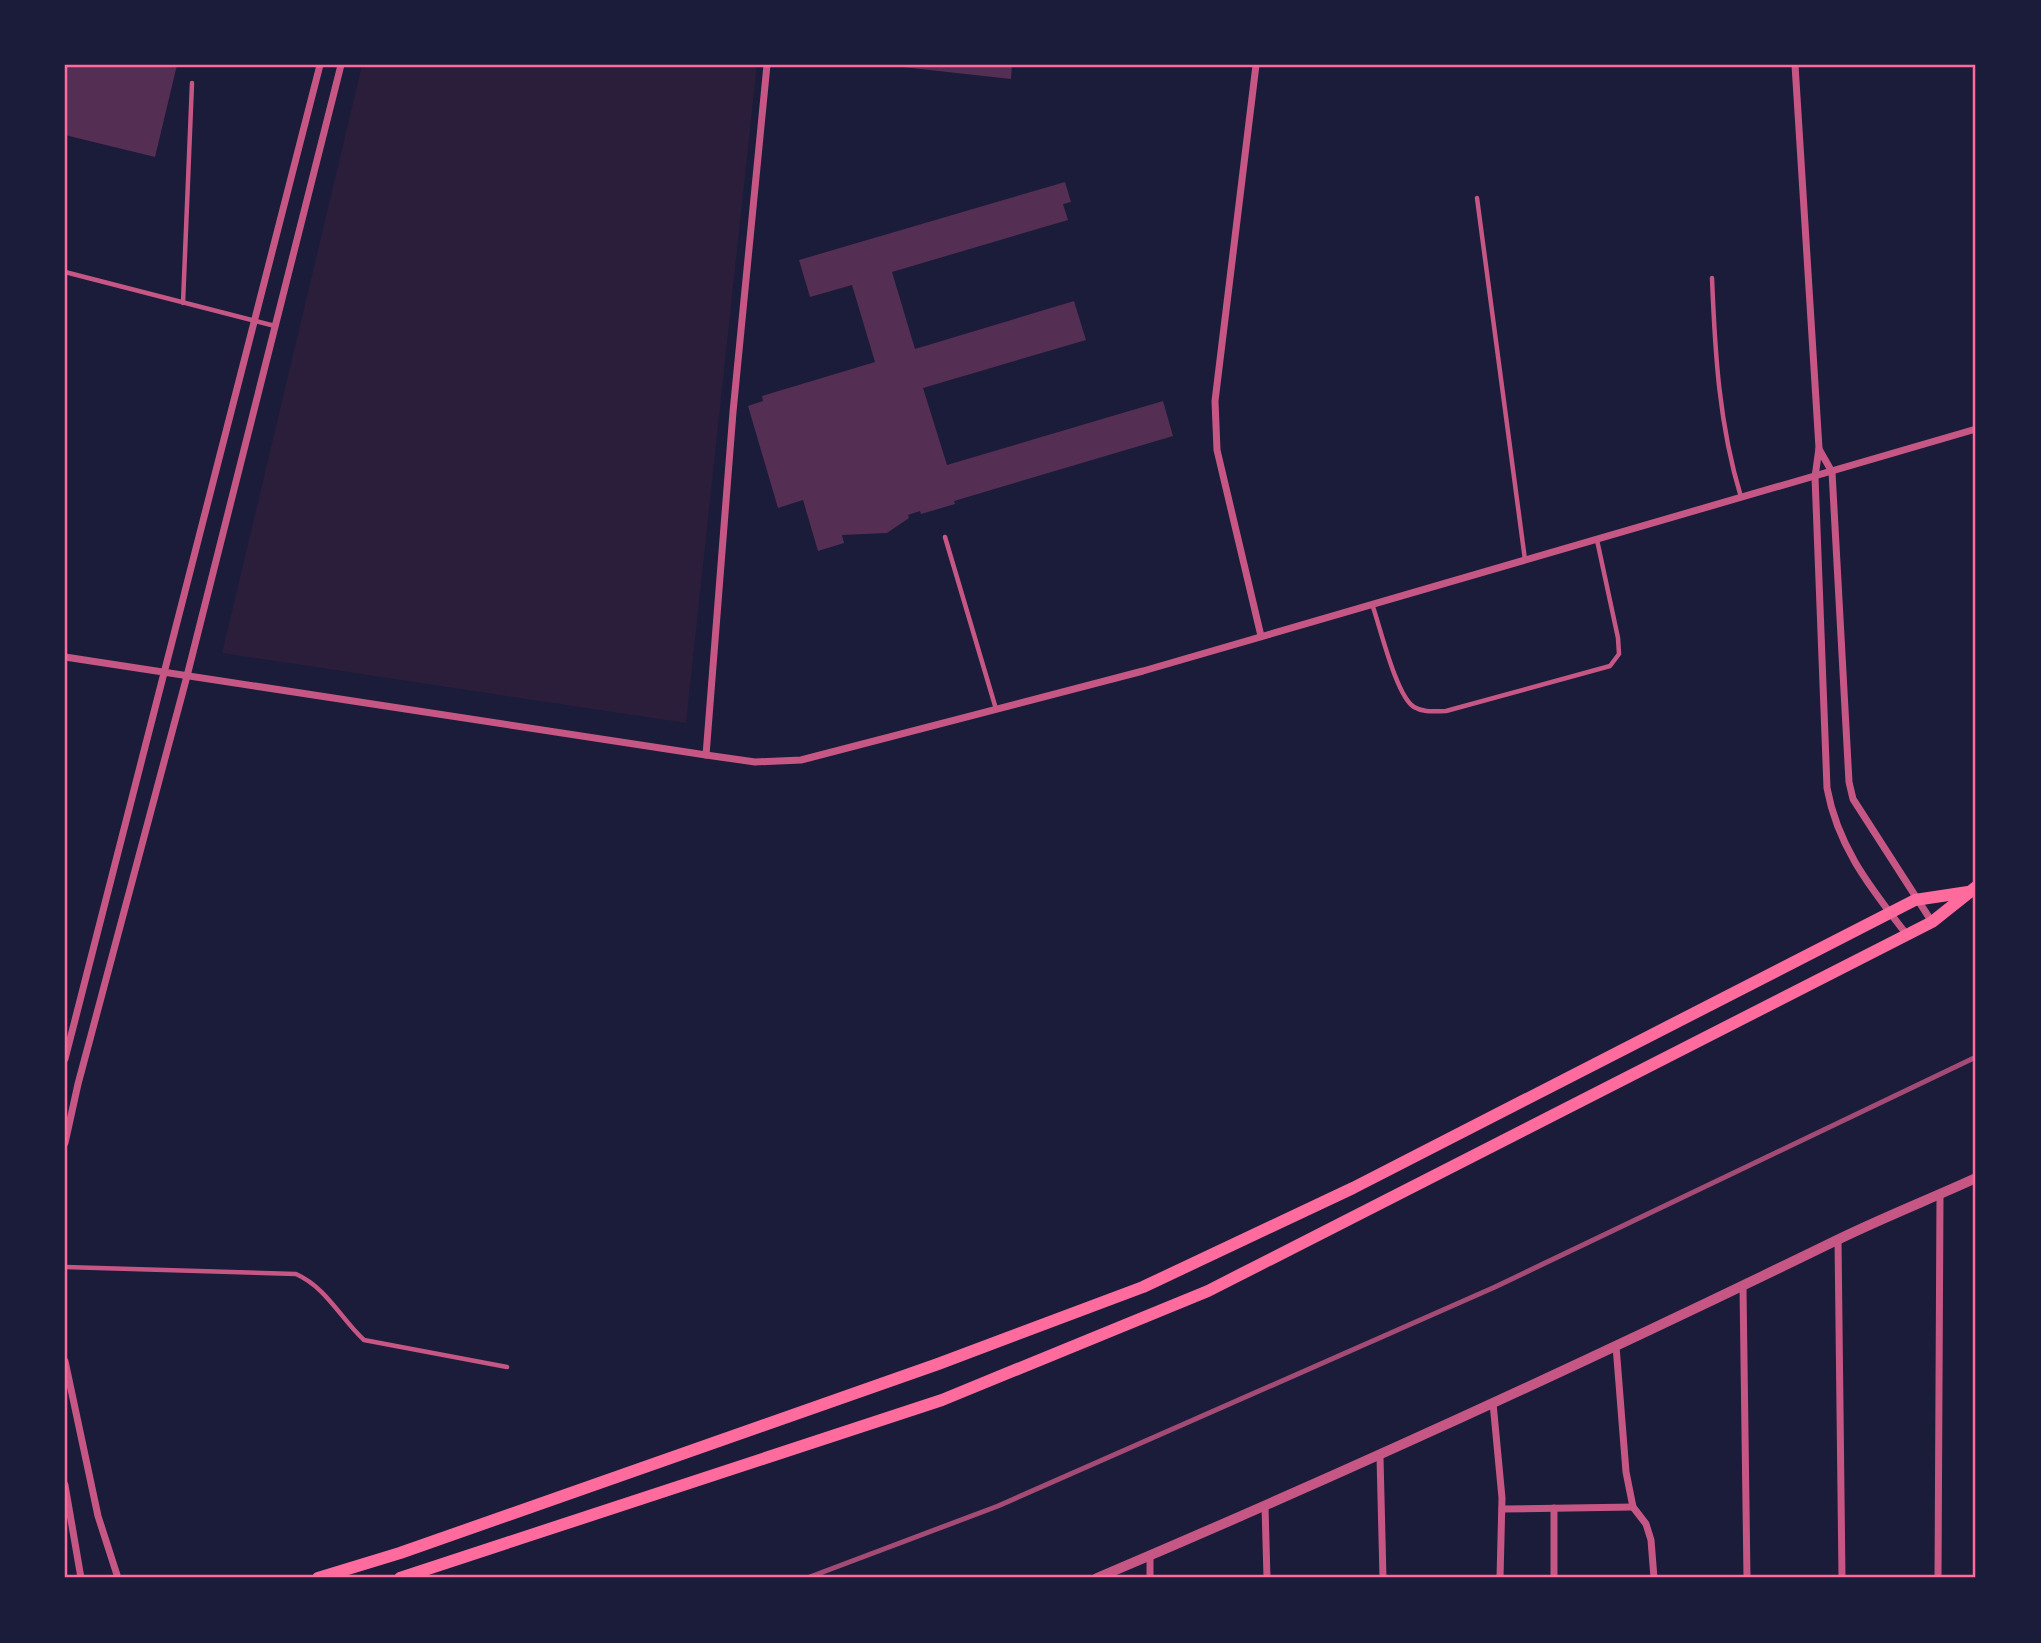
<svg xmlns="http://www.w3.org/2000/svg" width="2041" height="1643" font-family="'Asap Condensed',sans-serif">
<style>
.green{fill:#2a1e3b}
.building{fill:#542f53}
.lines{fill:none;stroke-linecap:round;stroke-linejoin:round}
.service{stroke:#c65784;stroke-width:4.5}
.minor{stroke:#c65784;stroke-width:7}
.tertiary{stroke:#c65784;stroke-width:10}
.primary{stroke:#ff6b9d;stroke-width:12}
.rail{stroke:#a44b75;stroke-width:5}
.neatline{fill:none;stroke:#ff6b9d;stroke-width:2.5}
</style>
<rect width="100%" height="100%" fill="#1b1b3a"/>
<path class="green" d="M362,65H757L686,723L222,653Z"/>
<g class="building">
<path d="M65,65H177L155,157L65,135Z"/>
<path d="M884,65H1012L1011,79Z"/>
<path d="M1065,182L1071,202L1063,204L1068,220L892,272L915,349L1074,301L1086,340L923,388L947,465L1163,401L1173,436L954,501L955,504L921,514L920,511L908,515L909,518L887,533L842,535L844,543L818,551L803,500L778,508L748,406L763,401L762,396L875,362L852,285L810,297L799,260Z"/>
</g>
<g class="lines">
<g class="service">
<path d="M1477,198L1525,560"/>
<path d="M65,272L275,326"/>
<path d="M1712,278C1715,353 1719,425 1741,497"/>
<path d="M183,303L192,83"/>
<path d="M945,537L996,709"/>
<path d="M1372,604C1380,626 1396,696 1414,707C1424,713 1435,711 1446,711L1610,666L1619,654L1618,638L1597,540"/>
<path d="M65,1267L296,1274C327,1288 340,1318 364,1340L507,1367"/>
</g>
<g class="minor">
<path d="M1256,65L1215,401L1217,450L1261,636"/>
<path d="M1795,65L1819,448L1815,477L1827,788C1838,848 1871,888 1907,935"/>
<path d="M1819,449L1832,472L1849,782L1853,799L1932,922"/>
<path d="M65,657L706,755L755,762L801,760L1143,671L1976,429"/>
<path d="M706,755L733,412L767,65"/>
<path d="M65,1059L320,65"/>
<path d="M65,1143L78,1084L187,676L341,65"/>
<path d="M1838,1239L1842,1578"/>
<path d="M1743,1288L1747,1578"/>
<path d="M1616,1346L1626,1472L1633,1507L1646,1524L1651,1540L1654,1578"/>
<path d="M65,1361L98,1516L118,1578"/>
<path d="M1493,1403L1502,1498L1500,1578"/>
<path d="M1380,1457L1383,1578"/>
<path d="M65,1485L81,1578"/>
<path d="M1265,1506L1267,1578"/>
<path d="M1502,1509L1633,1507"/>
<path d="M1150,1556V1578"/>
<path d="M1554,1578V1508"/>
<path d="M1938,1578L1940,1195"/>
</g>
<path class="tertiary" d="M1097,1578C1347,1472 1593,1359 1837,1240C1882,1218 1930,1199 1976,1178"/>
<g class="primary">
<path d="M318,1578L400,1553L938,1364L1143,1287L1353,1188L1915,900L1968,892"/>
<path d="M400,1578L942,1400L1208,1291L1932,922L1976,887"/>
</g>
<path class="rail" d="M807,1578L998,1506L1495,1287L1976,1057"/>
</g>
<rect width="2041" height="1643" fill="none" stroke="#1b1b3a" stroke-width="133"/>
<rect x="66" y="66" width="1908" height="1510" class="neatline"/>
</svg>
